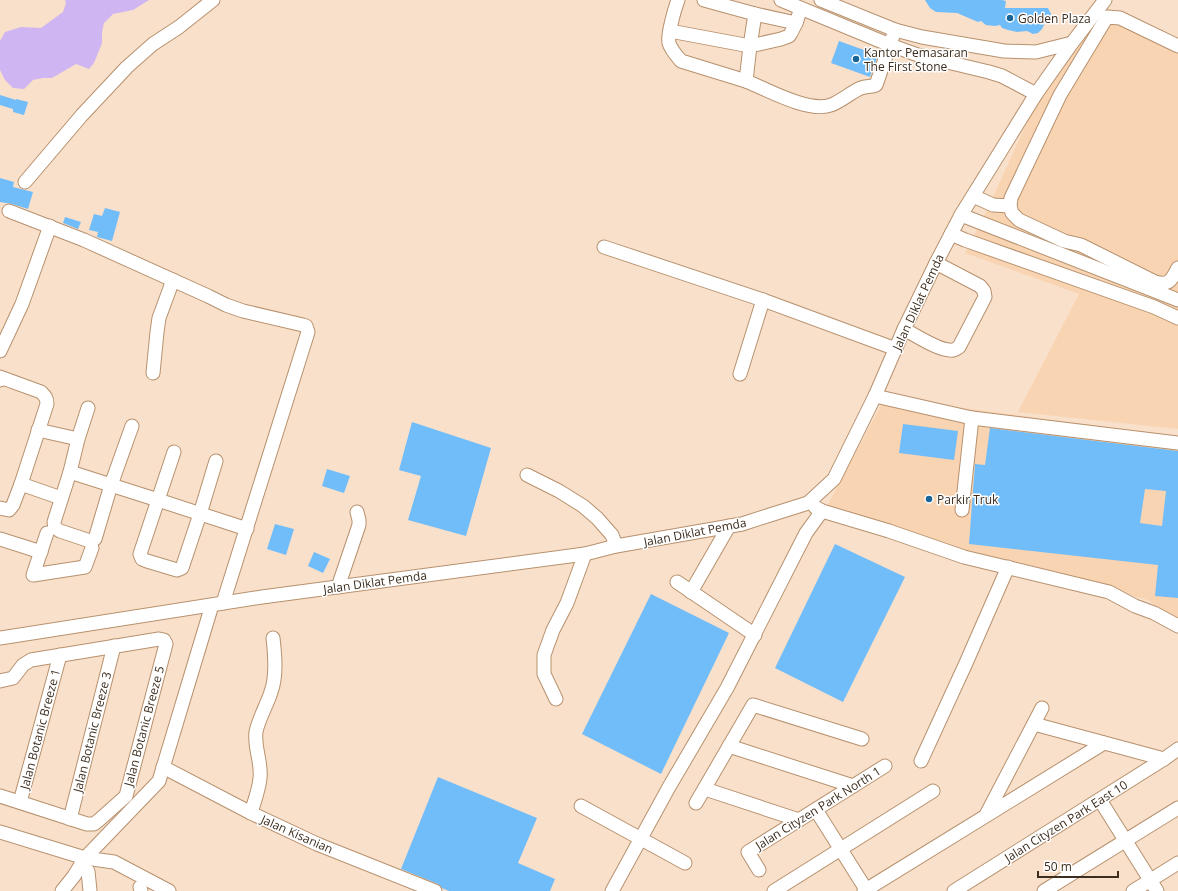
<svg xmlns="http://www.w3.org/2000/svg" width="1178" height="891" font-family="'Open Sans',sans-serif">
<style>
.built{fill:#f9d4b2}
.water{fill:#cfb6f2}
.building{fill:#70bdfa;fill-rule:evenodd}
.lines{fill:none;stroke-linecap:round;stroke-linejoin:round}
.minor-casing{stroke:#b7916e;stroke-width:15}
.minor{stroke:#fff;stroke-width:13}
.poi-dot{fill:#196598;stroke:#fff;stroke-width:1.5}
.labels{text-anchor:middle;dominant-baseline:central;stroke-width:3;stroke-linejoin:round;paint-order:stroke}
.poi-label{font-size:12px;fill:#3c2d1e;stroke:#fff;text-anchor:start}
.street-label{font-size:12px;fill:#3c2d1e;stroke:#fff}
</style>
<rect width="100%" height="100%" fill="#f9e0ca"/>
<g class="built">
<path d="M1103,7L1143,21L1178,40V429L1018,412L1079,294L965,253L984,216L1043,88Z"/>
<path d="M885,398L1178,436V621L1148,600L967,551L827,506Z"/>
</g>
<path class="water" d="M65,0H149L133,10L113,14L104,23L102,32V43L94,63L89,69L76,64L52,78H43L33,80L24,89L13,88L5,80L0,70V41L5,32L21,27L41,28L63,12L66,3Z"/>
<g class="building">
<path d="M925,0H1002L1006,1L1005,8H1048L1051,14L1050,20L1045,23L1042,29L1038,33L1033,34L1027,31L1017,32L1008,30L1002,28L1000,25L995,26L986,25L981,21L978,22L957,13L936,12L930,8Z"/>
<path d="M839,41L878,55L870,77L831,63Z"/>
<path d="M0,95L16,100V99L28,102L24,115L13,112V109L0,105Z"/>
<path d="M0,178L14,182L13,187L33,192L28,209L12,204L0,202Z"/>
<path d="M105,208L120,212L112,241L97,237L98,232L89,230L94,214L102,216Z"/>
<path d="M65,217L81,222L78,229L63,223Z"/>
<path d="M412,422L491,448L466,536L408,520L421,476L399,470Z"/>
<path d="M903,424L958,431L954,460L899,453Z"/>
<path d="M990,428L1178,451V598L1155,596L1158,565L969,544L975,464L985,465ZM1145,489L1166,491L1162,526L1140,523Z"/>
<path d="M327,469L350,476L344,493L322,486Z"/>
<path d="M275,524L294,529L286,555L267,549Z"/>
<path d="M835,544L905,577L843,702L775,668Z"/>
<path d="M314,552L330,559L323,573L308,566Z"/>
<path d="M651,594L729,633L661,774L582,734Z"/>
<path d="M438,777L537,818L518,863L555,879L550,891H449L442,888L438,884L401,869Z"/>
</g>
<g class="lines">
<g class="minor-casing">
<g id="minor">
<path d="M678,0C675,8 667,35 669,43C671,50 677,56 681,61L746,81"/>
<path d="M704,0L755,14L796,23L799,14"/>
<path d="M781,0L890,45L918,55L989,72L1002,76L1036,94"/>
<path d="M821,0L895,30L922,37L1004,51L1036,52L1072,43"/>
<path d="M755,14L750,46L746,81C768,90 809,113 831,105C842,101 851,92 861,88C866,86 871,87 876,85L895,30"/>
<path d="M670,31L750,46L781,39L789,36L791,33L796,23"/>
<path d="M1178,46L1120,18L1107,17L1060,95L1011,198L1010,206L1012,213L1019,220L1064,241L1081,245L1155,282C1170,286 1171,280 1178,268"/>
<path d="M25,182L82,115L127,67L153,44L179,27L213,0"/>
<path d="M973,196L993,205L1010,206"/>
<path d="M9,211L84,240L208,296L226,305L243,311L303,325L306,326L308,332L223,603"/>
<path d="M961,215L1178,300"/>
<path d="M951,234L965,240L1154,307L1178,318"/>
<path d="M604,247L763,300L896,349"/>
<path d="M904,329C915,335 938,350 950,350C953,351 956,349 959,347L985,297L984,291L980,286L936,263"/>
<path d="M0,351L22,304L50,226"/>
<path d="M153,373L157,332L159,318L173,280"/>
<path d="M740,374L763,300"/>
<path d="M0,380V377L41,392C45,396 47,398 47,404L21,484L13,505L9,510L0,508"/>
<path d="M875,396L972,418L1178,443"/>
<path d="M88,408L78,439L70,472L54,522C54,527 56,529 60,531L90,541L95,539L111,485L132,426"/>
<path d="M38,430L78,439"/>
<path d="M174,452L140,554L142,559L147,561L177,570L182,568L200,514L216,461"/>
<path d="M70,472L158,500L247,529"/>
<path d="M527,475L559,491L583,506L597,518L612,535L616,546"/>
<path d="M21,484L61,498"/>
<path d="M815,507L822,511L889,531L964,557L1109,592L1135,606L1154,613L1178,626"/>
<path d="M962,510L972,418"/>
<path d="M47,533L33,575L85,567L92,548"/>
<path d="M0,539L41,552"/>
<path d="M677,582L755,635"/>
<path d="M338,587L359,525V520L357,512"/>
<path d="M691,592L729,526"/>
<path d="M0,638L262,597L585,554L616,546L742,524L770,515L808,503L834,479L875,396L904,329L936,263L961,215L1036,94L1072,43L1105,0"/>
<path d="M0,681L13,678L23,665L31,660L159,639L164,640L166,644L126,796L99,820L94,824H87L0,796"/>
<path d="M556,699L544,674V655L553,630L567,603L585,554"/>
<path d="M1034,724L1164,759"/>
<path d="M729,746L853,786"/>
<path d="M921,761L966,663L1008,567"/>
<path d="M163,767L251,813L317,844L435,891"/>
<path d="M705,789L799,820"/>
<path d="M1100,800L1157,891"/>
<path d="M20,802L60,655"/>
<path d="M696,803L753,705L862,739"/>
<path d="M581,806L685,863"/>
<path d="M816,810L867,891"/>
<path d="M251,813C254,802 259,790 260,778C262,763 254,748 256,732C258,720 267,705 271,692C277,676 275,655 273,638"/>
<path d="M986,815L1042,708"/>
<path d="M70,819L114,646"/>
<path d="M0,832L85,858L114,862L169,891"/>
<path d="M759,870L748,852L885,766"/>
<path d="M88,871L90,891"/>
<path d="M140,887L141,891"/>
<path d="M62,891L74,876L85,858L159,781L212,605"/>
<path d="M612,891L669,787L727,688L806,533L822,511"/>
<path d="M774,891L933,791"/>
<path d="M864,891L1104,743"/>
<path d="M954,891L1164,759L1178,749"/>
<path d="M1044,891L1178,808"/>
<path d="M1133,891L1178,863"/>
</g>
</g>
<use href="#minor" class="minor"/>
</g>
<g class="poi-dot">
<circle cx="1010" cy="18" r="4"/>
<circle cx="856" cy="59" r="4"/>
<circle cx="929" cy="499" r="4"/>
</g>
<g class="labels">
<g class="poi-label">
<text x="1018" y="18">Golden Plaza</text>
<text x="864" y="52">Kantor Pemasaran<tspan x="864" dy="14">The First Stone</tspan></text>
<text x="937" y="499">Parkir Truk</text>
</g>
<g class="street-label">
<text transform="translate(918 302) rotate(-65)">Jalan Diklat Pemda</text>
<text transform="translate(695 532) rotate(-11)">Jalan Diklat Pemda</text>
<text transform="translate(375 582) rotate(-8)">Jalan Diklat Pemda</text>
<text transform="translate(144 726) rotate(-75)">Jalan Botanic Breeze 5</text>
<text transform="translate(40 729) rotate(-75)">Jalan Botanic Breeze 1</text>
<text transform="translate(92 732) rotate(-76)">Jalan Botanic Breeze 3</text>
<text transform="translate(818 808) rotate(-32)">Jalan Cityzen Park North 1</text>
<text transform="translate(1066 821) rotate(-32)">Jalan Cityzen Park East 10</text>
<text transform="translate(297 834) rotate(24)">Jalan Kisanian</text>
</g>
</g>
<path d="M1038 871v6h80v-6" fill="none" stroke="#3c2d1e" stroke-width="2"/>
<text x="1044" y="871" font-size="12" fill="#3c2d1e" stroke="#ffffff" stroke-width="3" paint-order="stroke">50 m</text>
</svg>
